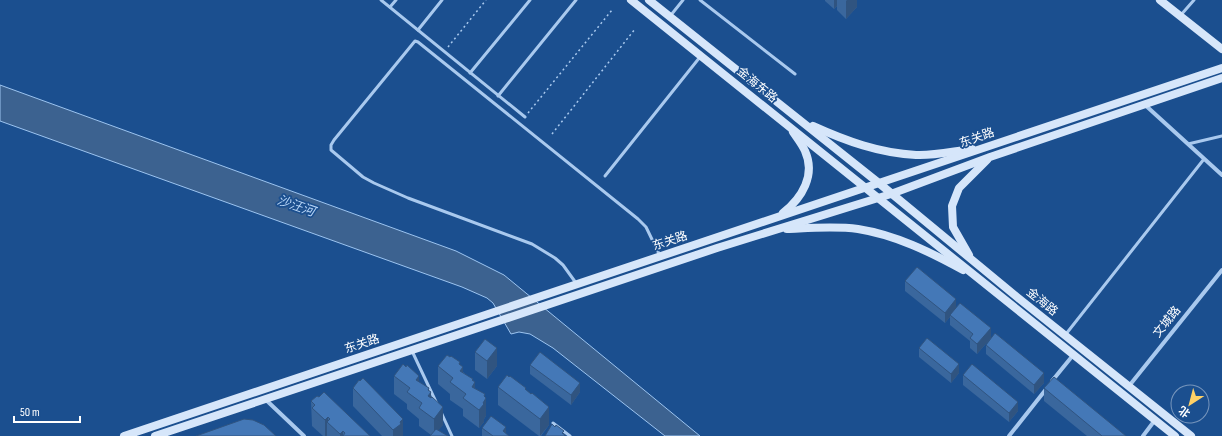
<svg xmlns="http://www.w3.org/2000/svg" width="1222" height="436" font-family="'Sofia Sans Condensed','Noto Sans SC',sans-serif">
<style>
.water{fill:#3c6290;stroke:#9cc4f0}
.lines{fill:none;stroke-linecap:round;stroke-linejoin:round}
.path{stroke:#a9c9ee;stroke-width:1.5;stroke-dasharray:2 3;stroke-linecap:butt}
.lane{stroke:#a9c9ee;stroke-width:3}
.street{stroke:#a9c9ee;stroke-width:4}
.secondary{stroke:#d6e6fa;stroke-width:8}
.wall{fill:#3a679d}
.shaded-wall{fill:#305480}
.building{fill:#4478b7;stroke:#305480}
.labels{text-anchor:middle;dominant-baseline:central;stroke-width:3.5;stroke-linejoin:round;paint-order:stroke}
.street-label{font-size:12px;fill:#fff;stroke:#1b4f8f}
.water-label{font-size:13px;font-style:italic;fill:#b5d3f5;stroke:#1b4f8f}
</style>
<rect width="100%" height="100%" fill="#1b4f8f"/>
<path class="water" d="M0,85L456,251L504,275L700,436H665L553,348L530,334L519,332L511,334L493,303L487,298L462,287L0,121Z"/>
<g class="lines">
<g class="path">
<path d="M448,47L486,0"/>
<path d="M528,113L612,10"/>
<path d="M552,134L635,29"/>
</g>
<g class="lane">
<path d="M381,0L525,117"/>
<path d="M700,0L795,74"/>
<path d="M390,7L396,0"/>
<path d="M671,15L683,0"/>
<path d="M1180,16L1194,0"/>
<path d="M418,30L442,0"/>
<path d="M470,73L530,0"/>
<path d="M498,96L576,0"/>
<path d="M1188,144L1222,136"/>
<path d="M605,176L700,57"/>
<path d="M576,283L563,265L555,258L532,244L408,198L374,183L363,177L331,150V145L334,140L415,41L418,42L638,219L646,227L660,256"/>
<path d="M1066,334L1204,159"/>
<path d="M412,351L437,404"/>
<path d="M441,412L452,436"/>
<path d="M553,423L570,436"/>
</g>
<g class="street">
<path d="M1144,104L1222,175"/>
<path d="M1052,381L1074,354"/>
<path d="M1129,386L1222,270"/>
<path d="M265,399L304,436"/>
<path d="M1009,436L1047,388"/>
<path d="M1143,436L1155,420"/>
</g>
<g class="secondary">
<path d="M631,0L1175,436"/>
<path d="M649,0L880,184L1017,297L1191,436"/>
<path d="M1160,0L1222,49"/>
<path d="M813,126C846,141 879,153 916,155C934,156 954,151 972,149"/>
<path d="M783,213C802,198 816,175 805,151C802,144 797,138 793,132"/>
<path d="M787,229C811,228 835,226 858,229C896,235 930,252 963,270"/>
<path d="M969,255L953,227L952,206L959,188L987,160"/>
<path d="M124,436L1222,68"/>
<path d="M155,436L717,248L891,194L990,157L1222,78"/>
</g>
</g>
<g class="wall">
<path d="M825,0H857V7L846,19L837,10V6L834,9L825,1Z"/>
<path d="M905,281L956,308L991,338L977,354L970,348V341L950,325V317L945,323L905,291Z"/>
<path d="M986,345L1044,383L1034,394L986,354Z"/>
<path d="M919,348L959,373L951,383L919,357Z"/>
<path d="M475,352L497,366L487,379L475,370Z"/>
<path d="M460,365L463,372L473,381L475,389L485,396L486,416L484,419V422L479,428L463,416V409L450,400V394L438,384V366Z"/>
<path d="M530,365L580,392L571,405L530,374Z"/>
<path d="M963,375L1018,411L1009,422L963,385Z"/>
<path d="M394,376L419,382L429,390L431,398L443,425L431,435L419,426V419L407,409V404L394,394Z"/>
<path d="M498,387L526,390L549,425L541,436H539L498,405Z"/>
<path d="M353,388L403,436H382L353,406Z"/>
<path d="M1044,388L1126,436H1087L1044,401Z"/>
<path d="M311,401L370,436H323L312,426Z"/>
<path d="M482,428L509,436H482Z"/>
</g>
<g class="shaded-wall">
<path d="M834,0H837V6L834,9Z"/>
<path d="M847,0H857V7L846,19V1Z"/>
<path d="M956,299V309L950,315V317L945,323V313Z"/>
<path d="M991,328V338L977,354V344Z"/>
<path d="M497,348V366L487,379V361Z"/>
<path d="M460,362V371L463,367V385L460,389V381L459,382V364Z"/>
<path d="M959,364V373L951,383V374Z"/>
<path d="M1044,373V383L1034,394V385Z"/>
<path d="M419,376V394L416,380Z"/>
<path d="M473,379V385L475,382V400L472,405V380Z"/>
<path d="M580,383V392L571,405V395Z"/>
<path d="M429,388V394L431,392V410L428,414V390Z"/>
<path d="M485,394V400L486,398V416L484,419V422L479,428V410L484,396Z"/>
<path d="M1018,402V411L1009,422V413Z"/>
<path d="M443,407V425L434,436V419Z"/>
<path d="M549,407V425L540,436V419Z"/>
<path d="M328,417V423L327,422V436H325V420Z"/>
<path d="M403,419V436H393V430Z"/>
<path d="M506,427V436L503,431Z"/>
<path d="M343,431V436H340V434Z"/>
</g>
<g class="building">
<path d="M917,267L956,299L945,313L905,281Z"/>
<path d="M960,303L991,328L977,344L970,338L973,334L950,315Z"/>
<path d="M995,333L1044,373L1034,385L986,345Z"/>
<path d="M927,338L959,364L951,374L919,348Z"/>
<path d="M485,339L497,348L487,361L475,352Z"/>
<path d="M540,352L580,383L571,395L530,365Z"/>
<path d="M447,355L450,357L451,356L460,362L459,364L463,367L460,371L473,379L472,380L475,382L472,387L485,394L484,396L486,398L483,403L484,404L479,410L463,398L466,394L450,382L453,378L438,366Z"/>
<path d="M403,364L406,367L407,365L419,376L416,380L429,388L428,390L431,392L428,396L431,398L432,397L443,407L434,419L419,408L422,403L407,392L410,388L394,376Z"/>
<path d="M972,364L1018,402L1009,413L963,375Z"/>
<path d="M507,375L509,377L510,376L526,388L525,389L531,394L532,393L549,407L540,419L498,387Z"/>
<path d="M1054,377L1126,436H1102L1044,388Z"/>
<path d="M363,378L403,419L400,422L401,424L393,430L353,388L359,380L360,381Z"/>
<path d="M324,392L370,436H343L345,433L343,431L340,434L327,422L330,419L328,417L325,420L312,408L315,405L311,401L317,396L319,397Z"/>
<path d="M491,416L506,427L503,431L509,436H493L482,428Z"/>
<path d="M244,419L253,420L264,425L276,436H196Z"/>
<path d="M552,424L555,427L556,425L564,431L562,433L565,435L564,436H545Z"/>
<path d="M436,429L448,436H430Z"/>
</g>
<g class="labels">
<g class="street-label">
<text transform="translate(757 85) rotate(39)">金海东路</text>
<text transform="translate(977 138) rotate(-19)">东关路</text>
<text transform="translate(670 241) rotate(-18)">东关路</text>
<text transform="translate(1042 302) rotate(39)">金海路</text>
<text transform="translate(1167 322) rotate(-51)">文城路</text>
<text transform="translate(362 344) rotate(-18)">东关路</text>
</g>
<g class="water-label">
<text transform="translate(296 206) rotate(19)">沙汪河</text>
</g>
</g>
<g transform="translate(1190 404) rotate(216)"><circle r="19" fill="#1b4f8f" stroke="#7695bc"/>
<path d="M0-3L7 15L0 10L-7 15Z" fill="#ffd166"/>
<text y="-6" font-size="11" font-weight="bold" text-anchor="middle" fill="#ffffff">北</text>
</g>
<path d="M14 416v6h66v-6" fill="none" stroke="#ffffff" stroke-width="2"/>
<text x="20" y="416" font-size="12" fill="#ffffff" stroke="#1b4f8f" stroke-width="3" paint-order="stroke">50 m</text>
</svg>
